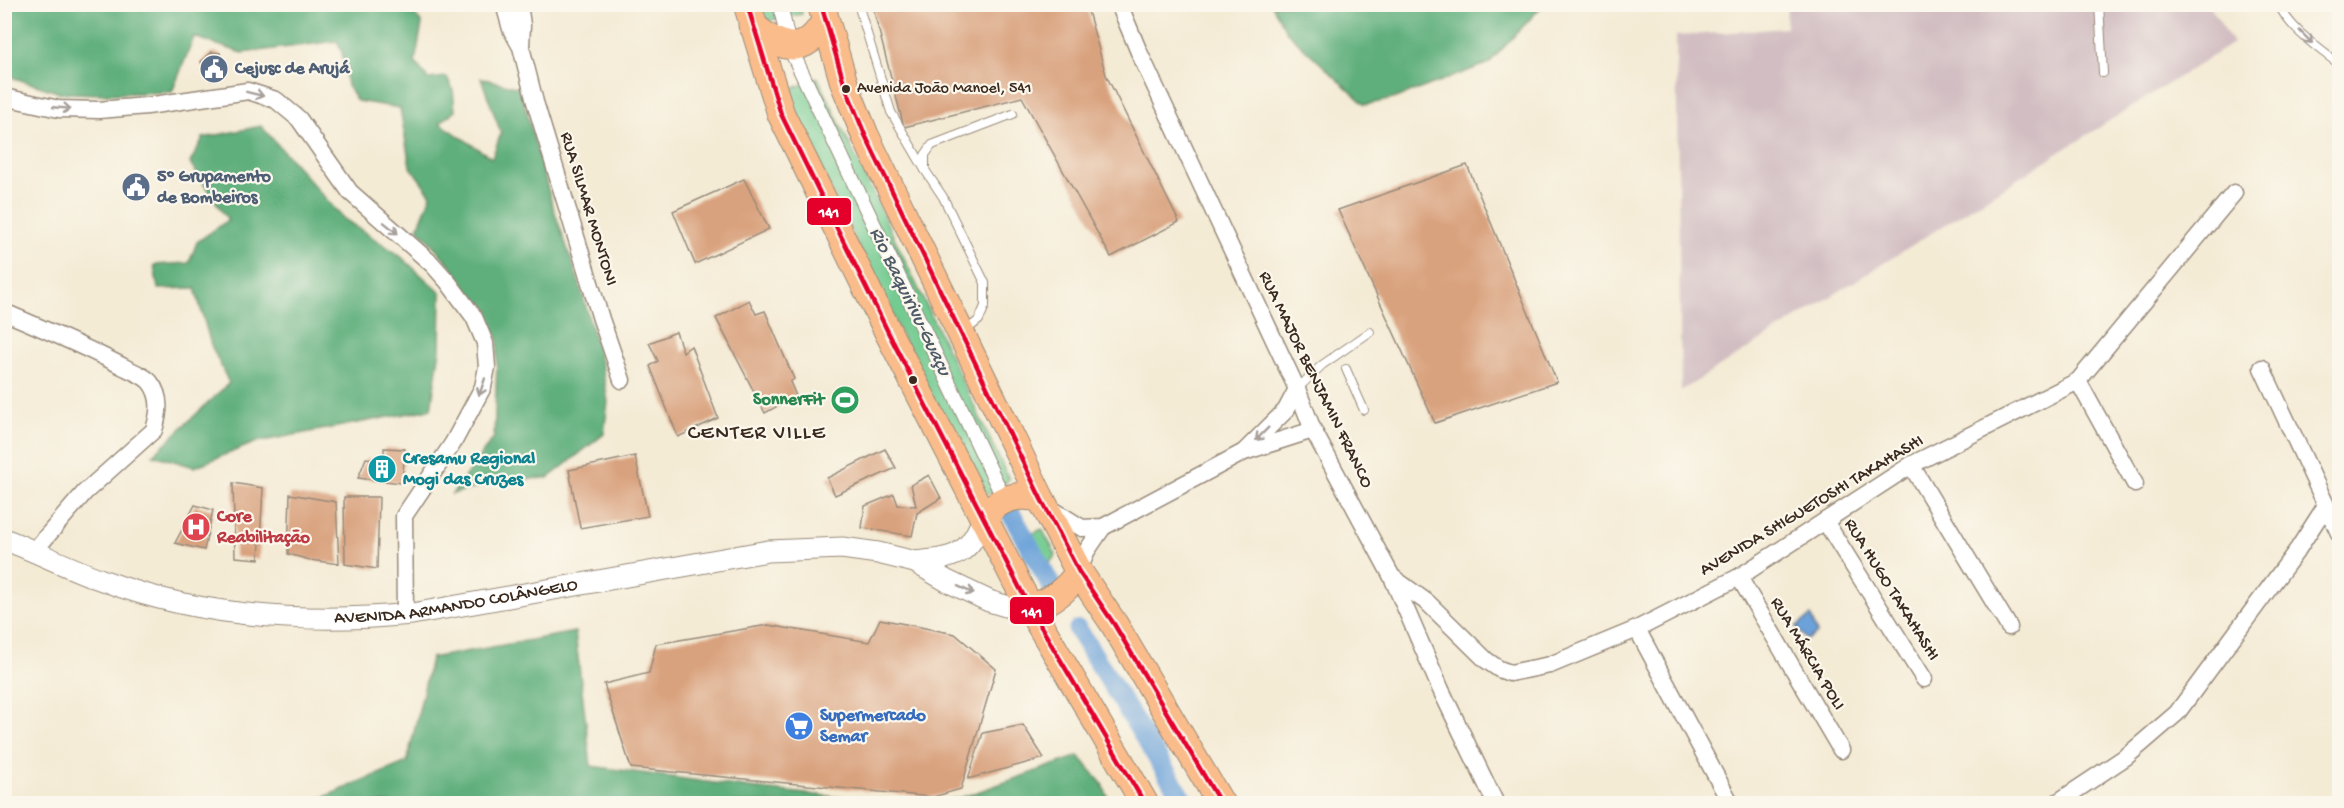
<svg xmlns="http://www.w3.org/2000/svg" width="2344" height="808" font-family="'Gochi Hand',sans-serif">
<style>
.industrial{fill:#d2bec2}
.green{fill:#73cb91;stroke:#577a58;stroke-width:1.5}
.forest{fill:#5eaf7b;stroke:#4c6c4c;stroke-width:1.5}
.water{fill:#6ca2d9;stroke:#54667c;stroke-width:1.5}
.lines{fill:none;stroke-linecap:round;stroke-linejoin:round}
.canal{stroke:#6ca2d9;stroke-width:20}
.building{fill:#d9a27e}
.service-casing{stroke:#988a7a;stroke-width:10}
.pedestrian-casing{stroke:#988a7a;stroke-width:16}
.minor-casing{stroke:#988a7a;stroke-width:19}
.tertiary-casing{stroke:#988a7a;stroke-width:23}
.primary-casing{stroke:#988a7a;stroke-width:29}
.service{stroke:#fff;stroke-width:8}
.pedestrian{stroke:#fff;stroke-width:14}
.minor{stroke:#fff;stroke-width:16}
.tertiary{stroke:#fff;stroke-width:21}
.primary{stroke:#f9bc8a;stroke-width:27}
.bus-1-casing{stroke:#fbf7ec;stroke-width:9}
.bus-1{stroke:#e4002b;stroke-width:4.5}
.oneway{stroke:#a79f9a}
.bus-dot{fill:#3b2a1e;stroke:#fbf7ec;stroke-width:2}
.labels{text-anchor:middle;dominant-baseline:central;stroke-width:4.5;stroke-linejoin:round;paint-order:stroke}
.bus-label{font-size:16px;fill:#3b2a1e;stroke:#fbf7ec;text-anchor:start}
.service-label{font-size:18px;font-weight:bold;fill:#4e5e75;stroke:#fbf7ec;text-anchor:start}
.street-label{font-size:18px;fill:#3b2a1e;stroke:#fbf7ec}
.leisure-label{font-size:18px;font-weight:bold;fill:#27864d;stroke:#fbf7ec;text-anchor:end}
.culture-label{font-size:18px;font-weight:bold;fill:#0d838f;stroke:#fbf7ec;text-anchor:start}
.health-label{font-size:18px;font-weight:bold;fill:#be3a42;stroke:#fbf7ec;text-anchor:start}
.shop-label{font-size:18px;font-weight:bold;fill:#366cbe;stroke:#fbf7ec;text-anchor:start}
.water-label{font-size:20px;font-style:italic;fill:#4f5a69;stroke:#fbf7ec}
.quarter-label{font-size:21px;letter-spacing:1.5px;fill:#3b2a1e;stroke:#fbf7ec}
.line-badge{stroke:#fbf7ec;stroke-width:2}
.badge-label{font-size:16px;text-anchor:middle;font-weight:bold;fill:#fff}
</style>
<rect width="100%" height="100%" fill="#fbf7ec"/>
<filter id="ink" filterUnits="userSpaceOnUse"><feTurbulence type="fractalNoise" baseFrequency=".0167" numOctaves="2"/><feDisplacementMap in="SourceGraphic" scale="12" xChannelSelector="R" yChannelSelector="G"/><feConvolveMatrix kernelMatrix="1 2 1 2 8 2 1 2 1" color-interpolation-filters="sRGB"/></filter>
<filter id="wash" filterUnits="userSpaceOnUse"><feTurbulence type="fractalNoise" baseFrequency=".008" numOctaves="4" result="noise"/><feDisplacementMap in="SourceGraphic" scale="24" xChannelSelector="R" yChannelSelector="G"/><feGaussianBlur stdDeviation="1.35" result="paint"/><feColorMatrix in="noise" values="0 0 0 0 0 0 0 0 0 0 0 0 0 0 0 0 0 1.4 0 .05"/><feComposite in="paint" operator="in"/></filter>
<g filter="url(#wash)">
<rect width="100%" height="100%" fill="#f4ebd5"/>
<path class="industrial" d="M2209,4L2233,43L1681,391L1676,36L1786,28L1787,5Z"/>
<g class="green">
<path d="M763,5H800L802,14L766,21Z"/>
<path d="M818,78L1009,479L996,493L978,494L784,92Z"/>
<path d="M1042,529L1056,555L1048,565L1035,566L1022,539Z"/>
</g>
<g class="forest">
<path d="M5,4L408,5L422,24L415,62L428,79L447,77L453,90L455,111L440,123L492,158L501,133L481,78L520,88L553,207L580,285L602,366L608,402L604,434L548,478L505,480L452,494L494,437L498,338L451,266L418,228L431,195L410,166L400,108L357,101L347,86L342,52L337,41L242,53L194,37L172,92L108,94L60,93L5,75Z"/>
<path d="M1272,5H1543L1489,63L1393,99L1365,105L1286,31Z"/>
<path d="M261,126L344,219L398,254L441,293L440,349L431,409L257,442L194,467L153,455L229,383L211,345L195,288L158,289L154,265L189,263L197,242L228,220L190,163L203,138Z"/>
<path d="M575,632L591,766L751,788L893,803H310L407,762L431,658Z"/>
<path d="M1079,756L1103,785L1110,803H933L960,798Z"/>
</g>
<path class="water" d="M1811,616L1817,633L1807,640L1796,627Z"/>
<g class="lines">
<g class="canal">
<path d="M1008,508L1052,587"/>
<path d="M1078,630L1186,804"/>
</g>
</g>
<g id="blocks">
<g class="building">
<path d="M872,4H1086L1106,75L1179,222L1111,257L1022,97L904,127Z"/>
<path d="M212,52L220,53L225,75L211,80L201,62Z"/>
<path d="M1467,165L1557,382L1435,423L1338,210Z"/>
<path d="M744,179L769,229L695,264L673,211Z"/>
<path d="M749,300L756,314L765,311L794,379L790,382L796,396L765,413L716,318Z"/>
<path d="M676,332L683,352L691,346L718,418L678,437L650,366L658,361L649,343Z"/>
<path d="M384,448L405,449L402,483L358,478L366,458L384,460Z"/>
<path d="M885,449L896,468L835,495L827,478Z"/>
<path d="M635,456L648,516L580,528L569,470Z"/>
<path d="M929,475L941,498L917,513L912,536L862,528L865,506L894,494L898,505L916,506L911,485Z"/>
<path d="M233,483L263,488L259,559L235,557Z"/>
<path d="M290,494L336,502L339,564L310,560L288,554Z"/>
<path d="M344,497H379L377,569L345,564Z"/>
<path d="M195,505L213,510L204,550L175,543Z"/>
<path d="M880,619L955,634L996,669L961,789L933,797L631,768L604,684L649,673L656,644L768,625L869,642Z"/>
<path d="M1023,725L1044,758L968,779L983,733Z"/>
</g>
</g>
</g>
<g filter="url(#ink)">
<use href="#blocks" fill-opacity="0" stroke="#988a7a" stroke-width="1.5"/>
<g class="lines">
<g class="service-casing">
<g id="service">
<path d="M858,4L891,112L925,170"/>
<path d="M2099,4L2103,73"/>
<path d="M2279,4C2287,27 2321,50 2340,65"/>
<path d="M964,332L979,320L985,306V283L943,197L925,170V155L932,145L1013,114"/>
<path d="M1346,369L1364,410"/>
<path d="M1297,389L1322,365L1370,332"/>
</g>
</g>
<g class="pedestrian-casing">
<path id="pedestrian" d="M780,4L789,46L1004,499"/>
</g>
<g class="minor-casing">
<g id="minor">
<path d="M504,4L511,29L521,47L535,102L601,319L622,380"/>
<path d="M519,4L522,25L521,46"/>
<path d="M1119,4L1139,52L1297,389L1313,430L1392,577L1441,690L1496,804"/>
<path d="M4,97L59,109L99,110L147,106L248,91L276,100L299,119L350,192L432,264L448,282L474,317L485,343L487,367L483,387L453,443L404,516L405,614"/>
<path d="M4,312C44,329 84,346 122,366C131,371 144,375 150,382C162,397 159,414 154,430L85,492L34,551"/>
<path d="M2262,368L2340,535"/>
<path d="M2078,381L2135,484"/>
<path d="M1297,389L1286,410L1244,452L1313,430"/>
<path d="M1911,465L2009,627"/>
<path d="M1050,508L1082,528L1103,527L1244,452"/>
<path d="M1825,521L1924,679"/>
<path d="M1079,572L1086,552L1103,527"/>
<path d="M1392,577L1428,603L1486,660L1499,669L1510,673L1550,665L1637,629L1739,577L1911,465L2078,381L2234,193"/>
<path d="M1739,577L1841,750"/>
<path d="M1637,629L1731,804"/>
<path d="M2055,804L2127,756L2177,713L2298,549L2325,507"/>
</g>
</g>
<g class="tertiary-casing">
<g id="tertiary">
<path id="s1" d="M4,539C37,552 69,568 102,580C202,618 307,624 412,614L768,551L842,548L878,553L915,562L947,581L989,601L1009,607L1030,608"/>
<path d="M915,562C953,558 969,557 983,518"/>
</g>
</g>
<g class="primary-casing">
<g id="primary">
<path d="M747,4L781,114L889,334L1030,608L1145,804"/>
<path d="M821,4L844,83L865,135L1041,499L1079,572L1114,624L1221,804"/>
<path d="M752,25C779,48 804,59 825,21"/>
<path d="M983,518C998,498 1018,492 1041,499"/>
<path d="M1030,608C1051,602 1067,590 1079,572"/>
</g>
</g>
<use href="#service" class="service"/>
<use href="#pedestrian" class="pedestrian"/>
<use href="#minor" class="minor"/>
<use href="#tertiary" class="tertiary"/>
<use href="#primary" class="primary"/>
<g class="bus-1-casing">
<g id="bus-1">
<path d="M747,4L781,114L889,334L1030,608L1145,804"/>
<path d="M821,4L844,83L865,135L1041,499L1079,572L1114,624L1221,804"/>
</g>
</g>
<use href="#bus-1" class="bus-1"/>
</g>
<defs><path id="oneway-shaft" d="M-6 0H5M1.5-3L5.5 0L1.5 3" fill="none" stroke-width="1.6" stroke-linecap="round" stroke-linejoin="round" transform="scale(1.5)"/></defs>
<g class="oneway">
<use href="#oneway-shaft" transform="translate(2306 37) rotate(45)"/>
<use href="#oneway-shaft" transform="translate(255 94) rotate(14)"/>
<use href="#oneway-shaft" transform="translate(62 108) rotate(5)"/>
<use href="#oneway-shaft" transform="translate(391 228) rotate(39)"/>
<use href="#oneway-shaft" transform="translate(482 387) rotate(109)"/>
<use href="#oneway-shaft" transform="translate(1262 434) rotate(135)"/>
<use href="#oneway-shaft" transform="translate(966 590) rotate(25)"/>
</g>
</g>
<defs>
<g id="civic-disc" transform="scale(1.5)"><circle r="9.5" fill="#5c6f8a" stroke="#fbf7ec"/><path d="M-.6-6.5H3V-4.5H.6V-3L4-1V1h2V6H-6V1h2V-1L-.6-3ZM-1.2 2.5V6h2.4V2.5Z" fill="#fff"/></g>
<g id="stadium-disc" transform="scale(1.5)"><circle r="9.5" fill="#2e9e5b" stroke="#fbf7ec"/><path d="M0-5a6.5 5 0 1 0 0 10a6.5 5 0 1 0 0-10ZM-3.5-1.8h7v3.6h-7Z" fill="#fff"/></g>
<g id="building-disc" transform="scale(1.5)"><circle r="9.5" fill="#0f9aa8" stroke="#fbf7ec"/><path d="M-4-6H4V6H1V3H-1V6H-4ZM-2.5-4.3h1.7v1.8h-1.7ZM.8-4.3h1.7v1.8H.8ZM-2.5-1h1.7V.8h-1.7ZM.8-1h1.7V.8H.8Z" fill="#fff"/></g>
<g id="hospital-disc" transform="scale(1.5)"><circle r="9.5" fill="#e0444e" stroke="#fbf7ec"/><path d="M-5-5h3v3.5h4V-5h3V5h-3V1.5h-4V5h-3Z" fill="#fff"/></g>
<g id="supermarket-disc" transform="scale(1.5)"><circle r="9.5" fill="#3f7fe0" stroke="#fbf7ec"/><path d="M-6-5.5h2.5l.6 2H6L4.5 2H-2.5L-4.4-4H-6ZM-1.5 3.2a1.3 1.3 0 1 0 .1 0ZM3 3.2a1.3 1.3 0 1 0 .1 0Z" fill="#fff"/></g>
</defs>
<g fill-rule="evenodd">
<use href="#civic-disc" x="214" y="69"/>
<use href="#civic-disc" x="136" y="187"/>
<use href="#stadium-disc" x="845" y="400"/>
<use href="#building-disc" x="382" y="469"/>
<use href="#hospital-disc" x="196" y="527"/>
<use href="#supermarket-disc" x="799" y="726"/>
</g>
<g class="bus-dot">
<circle cx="846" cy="89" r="5"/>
<circle cx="913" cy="380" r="5"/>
</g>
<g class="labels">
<g class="bus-label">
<text x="857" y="89">Avenida João Manoel, 541</text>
</g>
<g class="service-label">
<text x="235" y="69">Cejusc de Arujá</text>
<text x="157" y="177">5º Grupamento<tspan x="157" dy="21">de Bombeiros</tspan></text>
</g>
<g class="street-label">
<text transform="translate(588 209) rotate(73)">RUA SILMAR MONTONI</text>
<text transform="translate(1315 380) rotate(64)">RUA MAJOR BENJAMIN FRANCO</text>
<text transform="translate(1812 506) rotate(-31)">AVENIDA SHIGUETOSHI TAKAHASHI</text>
<text transform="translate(1891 590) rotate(58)">RUA HUGO TAKAHASHI</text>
<text stroke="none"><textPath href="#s1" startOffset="466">AVENIDA ARMANDO COLÂNGELO</textPath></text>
<text transform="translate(1807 654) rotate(59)">RUA MÁRCIA POLI</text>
</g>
<g class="leisure-label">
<text x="824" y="400">SonnerFit</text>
</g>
<g class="culture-label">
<text x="403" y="459">Cresamu Regional<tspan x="403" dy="21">Mogi das Cruzes</tspan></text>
</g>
<g class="health-label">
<text x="217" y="517">Core<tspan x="217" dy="21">Reabilitação</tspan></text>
</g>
<g class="shop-label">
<text x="820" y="716">Supermercado<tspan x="820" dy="21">Semar</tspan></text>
</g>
<g class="water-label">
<text transform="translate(909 302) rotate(64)">Rio Baquirivu-Guaçu</text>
</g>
<g class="quarter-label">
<text x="757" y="434">CENTER VILLE</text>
</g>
</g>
<g class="line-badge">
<rect x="806" y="197" width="46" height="29" rx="6" fill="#e4002b"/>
<rect x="1009" y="596" width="46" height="29" rx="6" fill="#e4002b"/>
</g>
<g class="badge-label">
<text x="829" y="217">141</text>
<text x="1032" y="617">141</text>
</g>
<rect width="2344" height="808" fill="none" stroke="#fbf7ec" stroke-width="24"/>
</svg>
